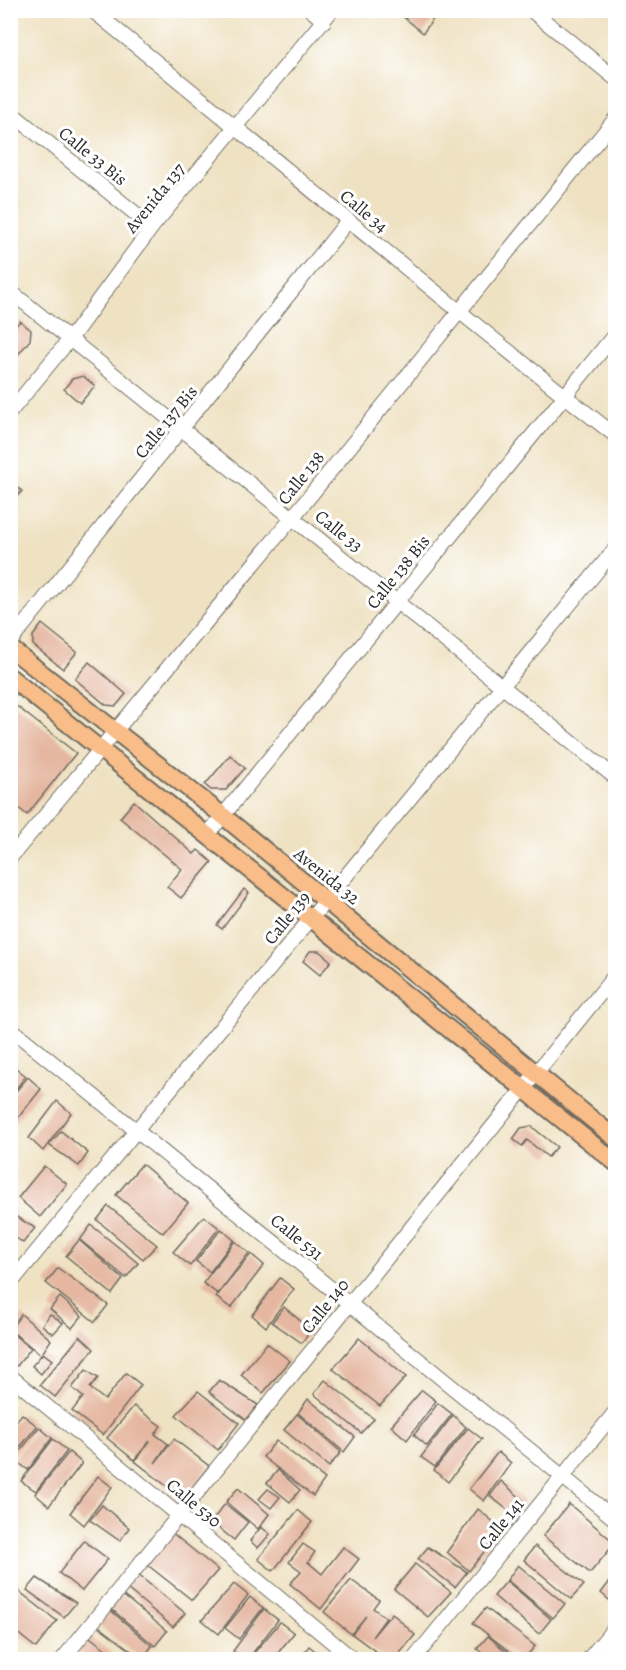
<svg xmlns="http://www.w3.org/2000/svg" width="626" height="1670" font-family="Alegreya,serif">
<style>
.building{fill:#e5b7a1}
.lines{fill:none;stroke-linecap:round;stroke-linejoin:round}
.minor-casing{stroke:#706b60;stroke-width:16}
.major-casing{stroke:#706b60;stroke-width:20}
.minor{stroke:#fff;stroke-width:14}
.major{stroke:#f8bd88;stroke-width:16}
.labels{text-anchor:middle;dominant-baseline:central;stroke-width:6;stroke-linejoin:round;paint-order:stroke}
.street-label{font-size:18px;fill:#2b2b2b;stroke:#fff}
</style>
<rect width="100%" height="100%" fill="#fff"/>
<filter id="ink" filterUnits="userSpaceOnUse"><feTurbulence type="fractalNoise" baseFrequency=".0167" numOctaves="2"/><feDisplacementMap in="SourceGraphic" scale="12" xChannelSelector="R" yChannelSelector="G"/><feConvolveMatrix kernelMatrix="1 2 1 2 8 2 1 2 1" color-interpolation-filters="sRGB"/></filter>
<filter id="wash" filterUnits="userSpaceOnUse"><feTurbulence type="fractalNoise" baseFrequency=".008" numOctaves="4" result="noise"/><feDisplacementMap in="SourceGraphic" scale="24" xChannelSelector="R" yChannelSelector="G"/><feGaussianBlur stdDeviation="1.35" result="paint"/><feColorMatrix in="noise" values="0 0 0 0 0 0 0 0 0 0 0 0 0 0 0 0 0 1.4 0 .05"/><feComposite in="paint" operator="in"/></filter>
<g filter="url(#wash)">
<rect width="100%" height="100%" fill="#efe2c3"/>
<g id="blocks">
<g class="building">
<path d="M395,10H440L423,33Z"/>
<path d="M20,321L31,330L30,340L17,356L10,350V332Z"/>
<path d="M83,376L95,386L80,403L64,389L72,379Z"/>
<path d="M10,482L22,491L10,504Z"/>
<path d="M42,624L77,652L63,669L33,645V636Z"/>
<path d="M89,662L126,694L116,706L106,705L75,679Z"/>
<path d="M10,701L76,753L27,815L10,801Z"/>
<path d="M230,755L245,768L226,790H211L205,785Z"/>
<path d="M134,801L194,854L198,850L212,862L181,898L167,887L182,869L120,818Z"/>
<path d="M244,889L249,893L222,929L217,925Z"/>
<path d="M310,951H319L331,961L320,975L303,961Z"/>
<path d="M12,1065L26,1076L10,1096V1067Z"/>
<path d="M28,1077L41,1089L10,1128V1098Z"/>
<path d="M57,1101L71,1113L43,1151L29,1138Z"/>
<path d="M531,1126L557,1147L548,1157L527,1140L522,1146L513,1139L521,1128Z"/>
<path d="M61,1131L88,1153L79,1166L49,1145Z"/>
<path d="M142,1164L188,1203L163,1233L116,1195Z"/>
<path d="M44,1166L67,1184L40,1217L18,1198Z"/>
<path d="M108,1206L157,1245L143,1259L97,1220Z"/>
<path d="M10,1213L35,1228L23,1243L10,1233Z"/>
<path d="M204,1216L219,1228L190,1266L173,1252Z"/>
<path d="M91,1225L138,1263L126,1278L80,1240Z"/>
<path d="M221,1229L234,1240L210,1272L196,1261Z"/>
<path d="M79,1240L123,1279L112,1294L66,1256Z"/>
<path d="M235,1241L249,1253L218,1294L203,1283Z"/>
<path d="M251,1254L264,1265L231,1308L216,1297Z"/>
<path d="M58,1268L108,1305L95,1322L46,1283Z"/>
<path d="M280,1278L294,1289L266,1327L252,1315Z"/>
<path d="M60,1297L82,1316L72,1328L50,1309Z"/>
<path d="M284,1307L311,1330L302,1343L272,1322Z"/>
<path d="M21,1314L51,1340L41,1355L10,1330Z"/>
<path d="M50,1314L63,1323L53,1334L42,1325Z"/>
<path d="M10,1332L31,1348L17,1366L10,1361Z"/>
<path d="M80,1336L94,1349L55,1397L40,1385Z"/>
<path d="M359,1338L406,1377L380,1406L333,1369Z"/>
<path d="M267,1343L290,1361L263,1393L241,1375Z"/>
<path d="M43,1353L52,1360L41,1374L32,1366Z"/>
<path d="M86,1370L98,1378L90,1388L105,1400L126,1373L141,1385L103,1435L72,1411L83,1397L72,1388Z"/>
<path d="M219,1380L258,1405L246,1420L209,1392Z"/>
<path d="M325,1380L374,1419L361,1433L314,1394Z"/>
<path d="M422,1390L436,1401L407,1440L391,1426Z"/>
<path d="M198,1391L239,1423L218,1450L176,1415Z"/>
<path d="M308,1399L355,1437L344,1452L298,1413Z"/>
<path d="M438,1403L452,1414L427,1446L414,1435Z"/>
<path d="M134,1406L161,1426L155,1434L168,1444L155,1463L174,1439L209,1466L183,1499L135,1461L150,1441L134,1460L107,1438Z"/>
<path d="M22,1414L37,1426L10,1460V1428Z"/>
<path d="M297,1414L341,1452L329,1467L284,1430Z"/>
<path d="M453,1415L466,1427L435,1467L421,1457Z"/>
<path d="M39,1427L52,1438L28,1470L14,1459Z"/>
<path d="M468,1428L482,1439L448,1482L434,1470Z"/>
<path d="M53,1439L67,1451L36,1491L21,1481Z"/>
<path d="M276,1441L325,1479L313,1496L263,1457Z"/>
<path d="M69,1452L82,1463L49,1506L35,1494Z"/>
<path d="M498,1452L511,1463L484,1501L469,1489Z"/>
<path d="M278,1470L300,1490L290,1502L267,1483Z"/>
<path d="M98,1476L112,1487L84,1525L70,1513Z"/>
<path d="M501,1481L524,1501L514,1515L490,1496Z"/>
<path d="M238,1488L269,1514L258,1529L226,1502Z"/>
<path d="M268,1489L280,1497L271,1508L259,1499Z"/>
<path d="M225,1504L248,1522L234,1540L211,1522Z"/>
<path d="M569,1504L615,1543L590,1573L543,1536Z"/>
<path d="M102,1505L129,1528L120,1541L90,1520Z"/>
<path d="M478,1509L502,1529L469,1571L447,1552Z"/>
<path d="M298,1510L312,1522L273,1571L258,1559Z"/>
<path d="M261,1527L270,1534L258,1548L250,1541Z"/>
<path d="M171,1532L218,1570L192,1600L145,1563Z"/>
<path d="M84,1541L108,1559L82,1591L59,1573Z"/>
<path d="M303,1544L315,1552L308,1562L322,1574L343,1547L359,1559L321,1609L290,1584L301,1571L289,1562Z"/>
<path d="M535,1546L584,1585L571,1599L524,1560Z"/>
<path d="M428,1547L467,1572L455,1587L418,1559Z"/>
<path d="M415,1564L451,1592L428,1617L394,1589Z"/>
<path d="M518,1565L565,1604L553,1618L507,1580Z"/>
<path d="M137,1574L185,1613L173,1627L126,1588Z"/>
<path d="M615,1575V1605L601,1593Z"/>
<path d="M37,1578L76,1603L64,1617L27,1590Z"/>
<path d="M351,1580L379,1600L373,1608L386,1618L372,1637L392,1613L415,1635L395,1659H386L352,1634L366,1616L351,1634L324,1612Z"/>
<path d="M507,1581L551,1619L539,1634L494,1596Z"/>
<path d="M234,1584L248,1595L219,1634L202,1620Z"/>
<path d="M16,1589L57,1621L36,1648L10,1627V1595Z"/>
<path d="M120,1593L167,1631L155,1646L109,1607Z"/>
<path d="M250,1597L263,1608L239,1639L225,1628Z"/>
<path d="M108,1608L152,1646L142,1659L96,1624Z"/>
<path d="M486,1608L535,1646L524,1659H519L473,1623Z"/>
<path d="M264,1609L278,1620L248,1659H244L233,1651Z"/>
<path d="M280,1622L294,1633L273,1659H249Z"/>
<path d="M87,1635L119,1659H87L75,1650Z"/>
<path d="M488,1636L510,1655L506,1659H490L477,1649Z"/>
<path d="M309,1646L323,1657L321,1659H299Z"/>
</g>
</g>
</g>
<g filter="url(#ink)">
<use href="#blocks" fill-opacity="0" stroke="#706b60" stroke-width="1.5"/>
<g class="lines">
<g class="minor-casing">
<g id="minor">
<path d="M92,10C267,151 438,298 616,436"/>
<path d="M311,10L324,21"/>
<path d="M531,10L616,79"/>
<path d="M10,112L152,227"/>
<path d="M10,291L616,778"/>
<path d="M10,412L70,339L152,227L332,10"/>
<path d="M10,642L347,222"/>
<path d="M208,834L616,333"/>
<path d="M10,858L293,517L616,118"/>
<path d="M10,1028L616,1520"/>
<path d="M10,1284L616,548"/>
<path d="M10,1376L354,1660"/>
<path d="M62,1660L616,974"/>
<path d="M413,1660L616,1411"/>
<path d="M588,1660L616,1626"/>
</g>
</g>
<g class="major-casing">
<g id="major">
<path d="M10,648L222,815L616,1139"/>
<path d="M10,677L616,1163"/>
</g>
</g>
<use href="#minor" class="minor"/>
<use href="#major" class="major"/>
</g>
</g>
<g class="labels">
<g class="street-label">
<text transform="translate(93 156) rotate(39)">Calle 33 Bis</text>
<text transform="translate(155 198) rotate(-51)">Avenida 137</text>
<text transform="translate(364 211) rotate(40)">Calle 34</text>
<text transform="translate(166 422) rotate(-51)">Calle 137 Bis</text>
<text transform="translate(301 478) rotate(-51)">Calle 138</text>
<text transform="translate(339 531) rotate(39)">Calle 33</text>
<text transform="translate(398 572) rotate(-51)">Calle 138 Bis</text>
<text transform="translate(327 876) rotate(39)">Avenida 32</text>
<text transform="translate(287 918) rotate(-51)">Calle 139</text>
<text transform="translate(297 1237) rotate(39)">Calle 531</text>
<text transform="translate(325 1306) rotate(-51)">Calle 140</text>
<text transform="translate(194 1503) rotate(40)">Calle 530</text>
<text transform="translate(501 1524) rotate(-51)">Calle 141</text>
</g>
</g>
<rect width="626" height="1670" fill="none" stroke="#fff" stroke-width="36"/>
</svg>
